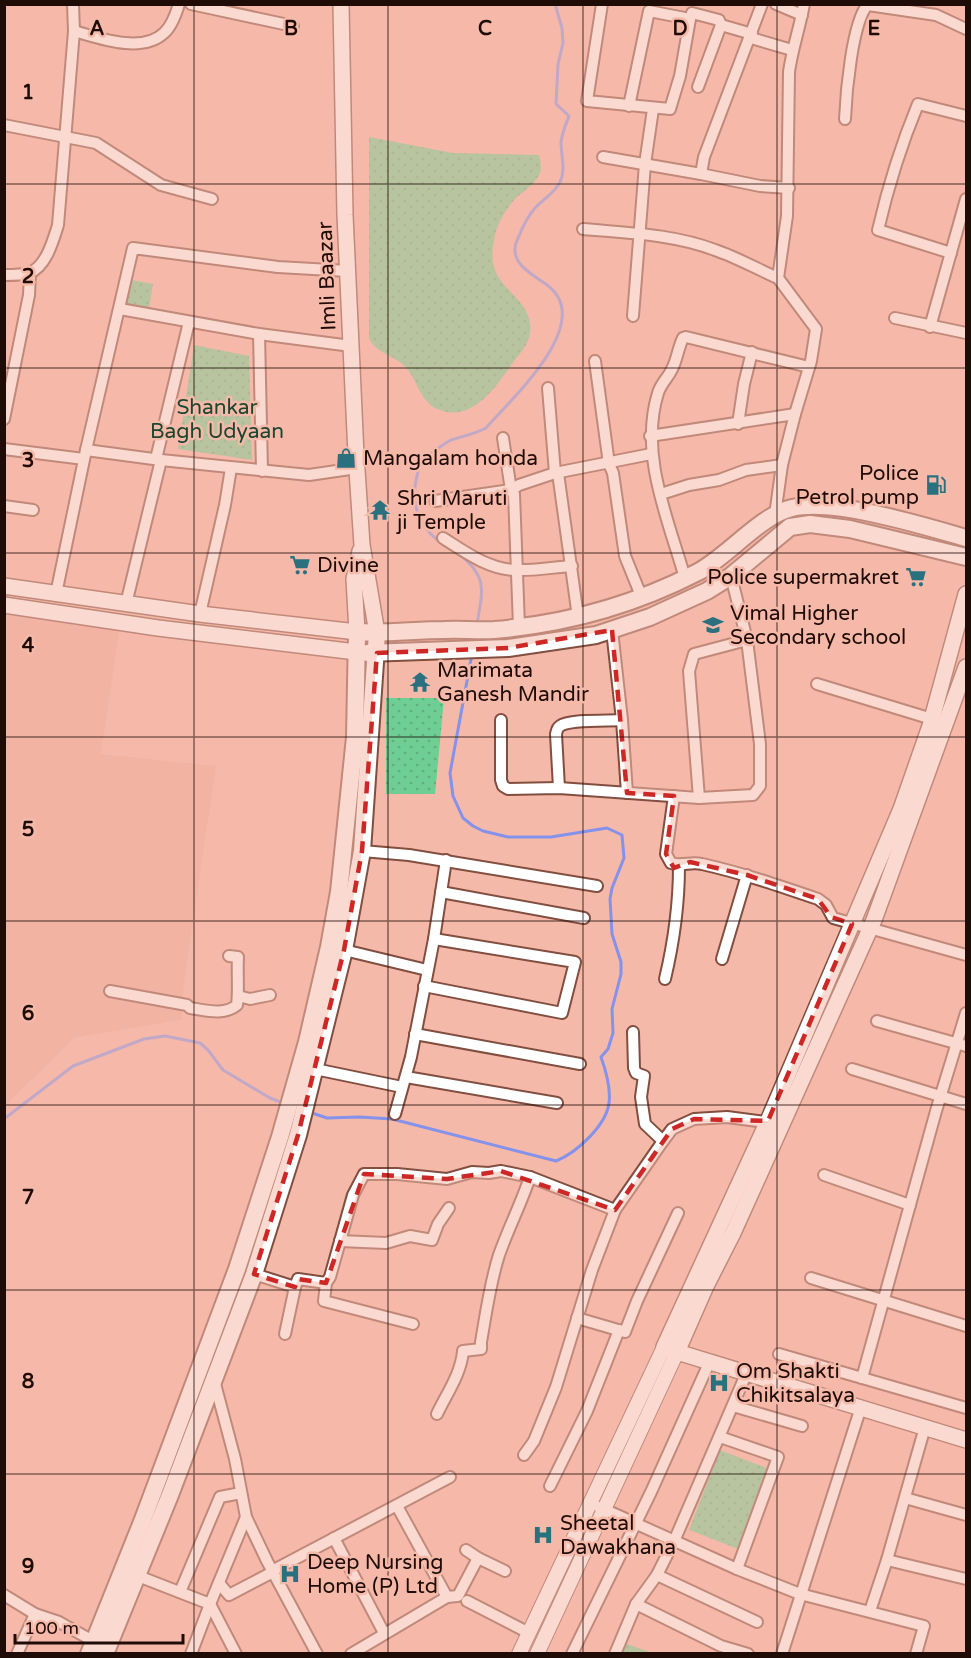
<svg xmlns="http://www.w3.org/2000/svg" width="971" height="1658" font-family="'Varela Round',sans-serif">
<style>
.built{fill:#eeab9a}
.grass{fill:url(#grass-dots)}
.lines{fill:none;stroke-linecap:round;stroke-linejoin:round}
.stream{stroke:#8492eb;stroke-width:3}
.minor-casing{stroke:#814e40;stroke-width:14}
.tertiary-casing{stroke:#814e40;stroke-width:16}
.secondary-casing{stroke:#814e40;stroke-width:18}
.primary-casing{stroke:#814e40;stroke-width:20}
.minor{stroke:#fff;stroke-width:10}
.tertiary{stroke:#fff;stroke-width:14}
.secondary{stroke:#fff;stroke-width:15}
.primary{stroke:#fff;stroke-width:16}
.marked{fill:none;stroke:#cd2726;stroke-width:4.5;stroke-dasharray:12 8;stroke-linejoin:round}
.grid{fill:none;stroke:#200c07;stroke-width:1.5;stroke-opacity:0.55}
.labels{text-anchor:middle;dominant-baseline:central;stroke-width:5;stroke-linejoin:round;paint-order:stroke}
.street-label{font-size:21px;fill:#200c07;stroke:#f5b9a9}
.park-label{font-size:21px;fill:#1c472e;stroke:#f5b9a9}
.poi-label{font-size:21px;fill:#200c07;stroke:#f5b9a9;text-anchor:start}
.grid-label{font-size:20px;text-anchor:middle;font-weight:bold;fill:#200c07;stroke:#f5b9a9;stroke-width:5;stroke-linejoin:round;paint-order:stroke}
</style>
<defs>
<pattern id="grass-dots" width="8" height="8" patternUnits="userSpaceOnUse" patternTransform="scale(1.5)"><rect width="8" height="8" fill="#6ece94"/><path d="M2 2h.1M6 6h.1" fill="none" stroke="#5fb07e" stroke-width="1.8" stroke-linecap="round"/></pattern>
</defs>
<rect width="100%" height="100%" fill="#f5b9a9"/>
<path class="built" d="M5,609L120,626L101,754L216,766L184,983L181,1020L74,1038L5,1106Z"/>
<g class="grass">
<path d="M369,137L453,153L539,155C540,161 542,167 540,173C535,185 523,191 515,199C506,209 498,222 495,235C493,245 491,257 494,267C501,292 534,302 530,333C529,345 519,354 512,364C495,388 472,424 437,409C418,400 417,375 401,363C391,355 374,351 369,338Z"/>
<path d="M132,280L153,284L149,308L124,305Z"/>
<path d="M194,345L249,356L252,460L178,449Z"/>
<path d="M386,698H444L435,794H386Z"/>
<path d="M720,1450L769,1469L738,1549L689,1530Z"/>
<path d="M625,1643L652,1653L620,1654Z"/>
</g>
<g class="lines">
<g class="stream">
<path d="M447,547C421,531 409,506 417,476C418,470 420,463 424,459C430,454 445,443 451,440C463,436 475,434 486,428C511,399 597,322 547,285C535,276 514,266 515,249C515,245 517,240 519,236C523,226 528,216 535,208C543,199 555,193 560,182C566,170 561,156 561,142C562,133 566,124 569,116L556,104L558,64L563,43L562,28L555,4"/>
<path d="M458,553C488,577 483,589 477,624"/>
<path d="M309,1112L327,1118L359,1117L392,1119L556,1161C576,1153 606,1126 609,1103C611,1088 606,1071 601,1057L608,1049L613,1033L612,1009L621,974V962L612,934L610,899L612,888L624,858L622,835L607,828L551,837H508L483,831L473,826L463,818L453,796L450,773L472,654"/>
<path d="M4,1119L73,1066L144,1039L165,1036L200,1043L208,1050L223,1070L270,1098L283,1103"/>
</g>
<g class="minor-casing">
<g id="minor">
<path d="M191,4L293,26"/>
<path d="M602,4L587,101L670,109L680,76L690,19"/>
<path d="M762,4L704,157L701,174L760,186L789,188"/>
<path d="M776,4L802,15"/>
<path d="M868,5L936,15L966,29"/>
<path d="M74,31C99,38 142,54 164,33C172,26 176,14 179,4"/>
<path d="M751,38L792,50"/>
<path d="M698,87L721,25"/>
<path d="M629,106L649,11L690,19L692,13L719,20L721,25L752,34"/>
<path d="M845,119C846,94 852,22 868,4"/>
<path d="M4,125L96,143L161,185L212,199"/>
<path d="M603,157L701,174"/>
<path d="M583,229C627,233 673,234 715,250C736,257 757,269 778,278"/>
<path d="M951,253L878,230C888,187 901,145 918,104L966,116"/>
<path d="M4,275C12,275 22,275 29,273C46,267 53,241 58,225L74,31L73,4"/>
<path d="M120,309L259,334L351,346"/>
<path d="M633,316L645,164L653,109"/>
<path d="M895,318L966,333"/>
<path d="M930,327L966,199"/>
<path d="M259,334L262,471"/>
<path d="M595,361L609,464L613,473L625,556L642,598"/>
<path d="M548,388L555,473"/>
<path d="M4,419L29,295L30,273"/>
<path d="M738,424L744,384L752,352"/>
<path d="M650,436L795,414"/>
<path d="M503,438L511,490L514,494L519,626"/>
<path d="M4,449L84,459"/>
<path d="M86,450L161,460L309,475L357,468"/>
<path d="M156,459L189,322"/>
<path d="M558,473L578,617"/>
<path d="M661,494L689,485L719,480L746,470L782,465"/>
<path d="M435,501L511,490L519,485L555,473L651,454"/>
<path d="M4,506L33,510"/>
<path d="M775,515L782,465L795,414L811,361L816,329L778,278L787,216L789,72C792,49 800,27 804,4"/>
<path d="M443,538C465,552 488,569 515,570C532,571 554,567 572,566"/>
<path d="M685,578C668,519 639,454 658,393C661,383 668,378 672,369C677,360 678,348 683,338L686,337L809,367"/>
<path d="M56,594L86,450L133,248L278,267L348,271"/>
<path d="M126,604L161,460"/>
<path d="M200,614L225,505L231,468"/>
<path d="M612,630L622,720L627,793"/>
<path d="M817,684L932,719"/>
<path d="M501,720V780L503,786L508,789L559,788L699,798L753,795L760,786V744L747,640L731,576"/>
<path d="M559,788L556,734C557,730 557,728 560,726C569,719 609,721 622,720"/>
<path d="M674,796L666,854L671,863C682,867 690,861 702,864C742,873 780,886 818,899L826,905L833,918L966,955"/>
<path d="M699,798L689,671L694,654L747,640"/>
<path d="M362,851L409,855L597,886"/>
<path d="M441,892L584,918"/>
<path d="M344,950L427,970"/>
<path d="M722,959L747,875"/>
<path d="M665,979C674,941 679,905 679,866"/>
<path d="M424,986L562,1013L575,962L434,939"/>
<path d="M110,991L187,1005L190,1008C205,1010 224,1016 237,1005C239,991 237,973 238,957L229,956"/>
<path d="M238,996L250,999L270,995"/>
<path d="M877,1021L966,1046"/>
<path d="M633,1032L634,1068L636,1073L644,1076L641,1097L645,1124L663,1141"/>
<path d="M415,1034L580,1064"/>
<path d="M315,1069L402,1087"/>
<path d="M852,1069L966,1104"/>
<path d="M406,1077L557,1103"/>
<path d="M395,1114L411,1057L434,939L446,860"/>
<path d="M824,1175L910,1205"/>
<path d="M340,1241L386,1243L410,1236L432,1240L438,1224L449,1208"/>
<path d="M254,1274L295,1287L298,1279L326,1283"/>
<path d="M811,1278L966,1326"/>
<path d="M577,1318L625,1332L637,1301L678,1213"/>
<path d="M413,1324L324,1301L326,1283L330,1277L353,1195L364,1174H397L447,1179L472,1172L489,1173L501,1171L530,1177L615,1210"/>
<path d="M285,1334L295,1287"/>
<path d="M779,1354L966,1408"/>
<path d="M862,1378L936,1111L966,1013"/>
<path d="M214,1380L235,1459L246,1517L267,1561L317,1654"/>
<path d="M733,1406L802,1426"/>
<path d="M437,1414C447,1393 461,1374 463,1351L481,1349V1342C486,1313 490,1283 499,1255C508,1229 521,1204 530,1177"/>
<path d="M720,1437L778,1457L737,1569"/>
<path d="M524,1455L534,1441L556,1387L592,1270L615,1210L663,1141L672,1129L694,1119L727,1117L773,1123"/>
<path d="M550,1486L587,1411L619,1330"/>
<path d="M905,1498L966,1515"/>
<path d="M397,1506L447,1597"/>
<path d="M599,1507L737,1569L800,1594L924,1626L916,1654"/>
<path d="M334,1538L384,1633"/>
<path d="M466,1550L478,1558"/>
<path d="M887,1560L966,1579"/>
<path d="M272,1571L450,1477"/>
<path d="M657,1575L757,1622"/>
<path d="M138,1576L210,1604L246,1517"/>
<path d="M219,1583L229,1595L273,1572"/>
<path d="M180,1592L220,1497L241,1493"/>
<path d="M4,1595L35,1614L59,1622L95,1642"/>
<path d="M467,1601L529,1633"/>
<path d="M210,1604L236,1654"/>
<path d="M636,1604L721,1646L748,1654"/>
<path d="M870,1611L887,1560L925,1427"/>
<path d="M17,1654L35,1614"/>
<path d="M191,1654L210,1604"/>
<path d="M351,1654L447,1597L458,1596L478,1558L505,1571"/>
<path d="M572,1654L651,1492L710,1361"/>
<path d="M615,1654L636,1604L657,1575L675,1539L747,1372"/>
<path d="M782,1654L861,1407"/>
</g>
</g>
<g class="tertiary-casing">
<g id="tertiary">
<path d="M519,1654L664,1347"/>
<path d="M537,1654L677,1352"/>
</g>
</g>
<g class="secondary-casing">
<g id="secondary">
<path d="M341,4L345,215L356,455L362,545L377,633"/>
<path d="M4,586L200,614L357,632L354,579L360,551"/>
<path d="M966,594L930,726L901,809L768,1121L664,1347L677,1352L966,1440"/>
<path d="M4,605L158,628L356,652"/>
<path d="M677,1352L706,1286L733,1233L874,920L966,667"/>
</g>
</g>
<g class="primary-casing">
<g id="primary">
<path d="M367,653L508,648L596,635L650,617L707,591L731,576L790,527L810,524L850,529L966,557"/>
<path d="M89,1654L142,1522L237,1269L280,1137L307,1042L329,947L339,892L355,737L357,632C386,634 415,630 444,630C460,629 477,631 494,630C566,624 634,605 698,572C728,556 761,515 792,508C834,498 924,526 966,538"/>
<path d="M105,1654L170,1495L254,1274L298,1135L344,950L362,851L377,633"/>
</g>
</g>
<use href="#minor" class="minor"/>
<use href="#tertiary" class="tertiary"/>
<use href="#secondary" class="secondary"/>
<use href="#primary" class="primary"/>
</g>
<path d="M0 0H971V1658H0ZM612,630L627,793L674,796L666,854L674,868L690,862L747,875L818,899L831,917L852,924L768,1121L694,1119L672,1129L615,1210L501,1171L447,1179L364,1174L326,1283L298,1279L295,1287L254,1274L298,1135L344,950L362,851L377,653L508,648Z" fill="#f5b9a9" fill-opacity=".55" fill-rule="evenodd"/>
<path class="marked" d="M612,630L627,793L674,796L666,854L674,868L690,862L747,875L818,899L831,917L852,924L768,1121L694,1119L672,1129L615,1210L501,1171L447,1179L364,1174L326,1283L298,1279L295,1287L254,1274L298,1135L344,950L362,851L377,653L508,648Z"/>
<path class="grid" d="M194,4V1654M388,4V1654M583,4V1654M777,4V1654M4,184H966M4,368H966M4,553H966M4,737H966M4,921H966M4,1105H966M4,1290H966M4,1474H966"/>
<defs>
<g id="shop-bare" transform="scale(1.62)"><path d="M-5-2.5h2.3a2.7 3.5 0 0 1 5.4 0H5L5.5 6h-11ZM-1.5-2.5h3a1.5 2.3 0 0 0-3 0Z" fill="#2b707f" stroke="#f5b9a9" stroke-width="2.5" paint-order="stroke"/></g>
<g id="fuel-bare" transform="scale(1.62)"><path d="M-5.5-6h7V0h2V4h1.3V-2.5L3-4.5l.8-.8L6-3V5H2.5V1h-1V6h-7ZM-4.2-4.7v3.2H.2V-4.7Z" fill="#2b707f" stroke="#f5b9a9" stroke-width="2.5" paint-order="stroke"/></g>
<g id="temple-bare" transform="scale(1.62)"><path d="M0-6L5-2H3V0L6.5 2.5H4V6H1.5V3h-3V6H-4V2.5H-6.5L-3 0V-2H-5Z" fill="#2b707f" stroke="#f5b9a9" stroke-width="2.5" paint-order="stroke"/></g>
<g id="supermarket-bare" transform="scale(1.62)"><path d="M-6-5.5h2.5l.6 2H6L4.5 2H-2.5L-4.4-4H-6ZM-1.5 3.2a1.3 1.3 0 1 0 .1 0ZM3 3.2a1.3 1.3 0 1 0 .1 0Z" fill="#2b707f" stroke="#f5b9a9" stroke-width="2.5" paint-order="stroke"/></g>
<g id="school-bare" transform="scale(1.62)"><path d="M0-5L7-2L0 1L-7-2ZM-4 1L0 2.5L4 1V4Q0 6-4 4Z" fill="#2b707f" stroke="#f5b9a9" stroke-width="2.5" paint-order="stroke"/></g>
<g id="hospital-bare" transform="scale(1.62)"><path d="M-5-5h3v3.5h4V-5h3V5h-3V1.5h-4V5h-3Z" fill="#2b707f" stroke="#f5b9a9" stroke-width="2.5" paint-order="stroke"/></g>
</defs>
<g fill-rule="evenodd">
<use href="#shop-bare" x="346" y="458"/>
<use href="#fuel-bare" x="936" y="485"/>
<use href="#temple-bare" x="380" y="510"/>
<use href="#supermarket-bare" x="300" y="565"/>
<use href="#supermarket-bare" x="916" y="577"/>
<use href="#school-bare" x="713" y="625"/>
<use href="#temple-bare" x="420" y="682"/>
<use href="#hospital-bare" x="719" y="1383"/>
<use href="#hospital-bare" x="543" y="1535"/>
<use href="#hospital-bare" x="290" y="1574"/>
</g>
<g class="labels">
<g class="street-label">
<text transform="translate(327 276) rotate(-92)">Imli Baazar</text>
</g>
<g class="park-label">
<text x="217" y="407">Shankar<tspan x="217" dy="24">Bagh Udyaan</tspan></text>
</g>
<g class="poi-label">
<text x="363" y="458">Mangalam honda</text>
<text x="919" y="473" text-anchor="end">Police<tspan x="919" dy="24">Petrol pump</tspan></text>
<text x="397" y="498">Shri Maruti<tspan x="397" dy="24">ji Temple</tspan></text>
<text x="317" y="565">Divine</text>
<text x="899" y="577" text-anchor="end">Police supermakret</text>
<text x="730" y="613">Vimal Higher<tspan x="730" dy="24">Secondary school</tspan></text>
<text x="437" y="670">Marimata<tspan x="437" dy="24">Ganesh Mandir</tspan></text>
<text x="736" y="1371">Om Shakti<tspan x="736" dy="24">Chikitsalaya</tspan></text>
<text x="560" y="1523">Sheetal<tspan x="560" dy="24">Dawakhana</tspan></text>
<text x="307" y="1562">Deep Nursing<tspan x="307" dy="24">Home (P) Ltd</tspan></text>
</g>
</g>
<g class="grid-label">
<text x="97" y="35">A</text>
<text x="291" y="35">B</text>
<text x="485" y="35">C</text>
<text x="680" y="35">D</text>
<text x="874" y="35">E</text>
<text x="28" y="99">1</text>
<text x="28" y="283">2</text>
<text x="28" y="467">3</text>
<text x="28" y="652">4</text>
<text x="28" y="836">5</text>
<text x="28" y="1020">6</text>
<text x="28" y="1204">7</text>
<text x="28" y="1388">8</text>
<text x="28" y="1573">9</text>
</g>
<rect width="971" height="1658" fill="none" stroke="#200c07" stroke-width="12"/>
<path d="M15 1634v9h168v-9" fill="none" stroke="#200c07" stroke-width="3"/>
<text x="24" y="1634" font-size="18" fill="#200c07" stroke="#f5b9a9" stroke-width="4.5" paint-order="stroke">100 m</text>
</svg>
